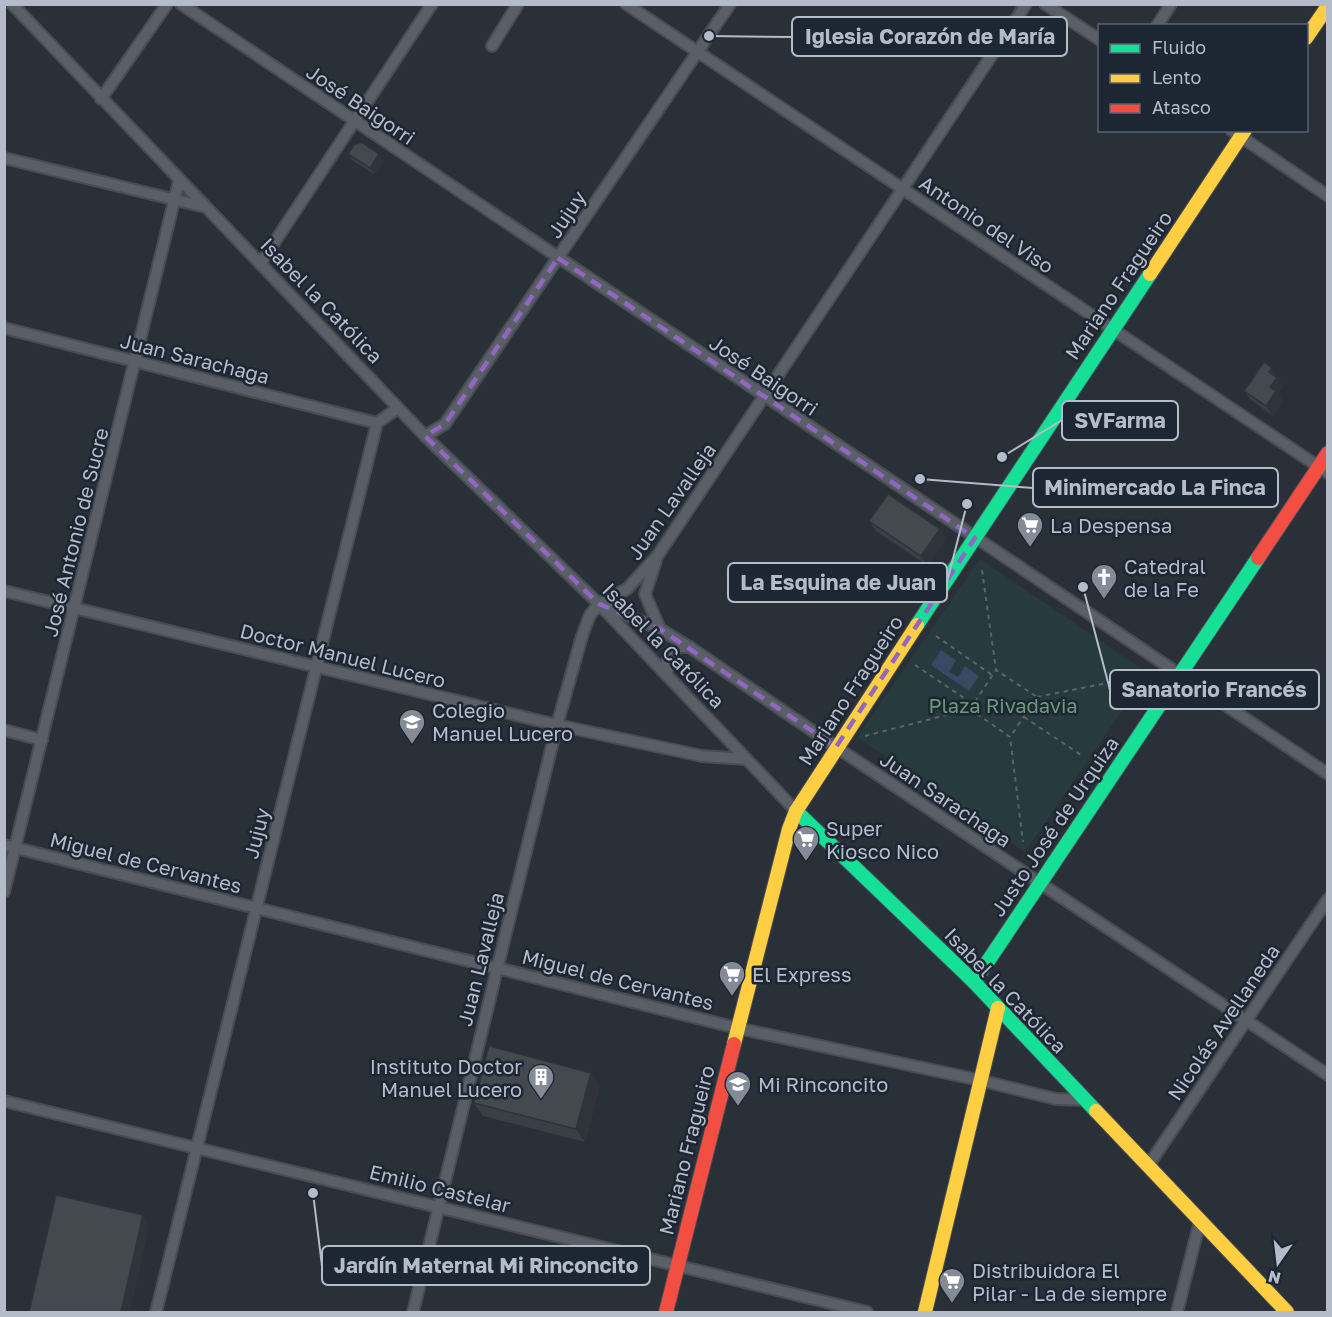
<svg xmlns="http://www.w3.org/2000/svg" width="1332" height="1317" font-family="'Golos Text',sans-serif">
<style>
.green{fill:#273a3e}
.water{fill:#384963}
.lines{fill:none;stroke-linecap:round;stroke-linejoin:round}
.street-casing{stroke:#484c53;stroke-width:14}
.fast-casing{stroke:#484c53;stroke-width:16}
.slow-casing{stroke:#484c53;stroke-width:16}
.jam-casing{stroke:#484c53;stroke-width:16}
.path{stroke:#5d636a;stroke-width:2;stroke-dasharray:4.5 4.5;stroke-linecap:butt}
.street{stroke:#5a5e66;stroke-width:10}
.fast{stroke:#16e098;stroke-width:14}
.slow{stroke:#ffcf43;stroke-width:14}
.jam{stroke:#f24e42;stroke-width:14}
.wall{fill:#3a3f45}
.shaded-wall{fill:#303338}
.building{fill:#444950;stroke:#303338;stroke-width:1.5}
.marked{fill:none;stroke:#9266c3;stroke-width:4.5;stroke-dasharray:12 8;stroke-linejoin:round}
.labels{text-anchor:middle;dominant-baseline:central;stroke-width:5;stroke-linejoin:round;paint-order:stroke}
.street-label{font-size:20px;fill:#b4bcc9;stroke:#1d2633}
.poi-label{font-size:20px;fill:#b4bcc9;stroke:#1d2633;text-anchor:start}
.park-label{font-size:20px;fill:#6b9a76;stroke:#1d2633}
.leader{fill:none;stroke:#b4bcc9;stroke-width:2}
.callout-dot{fill:#b4bcc9;stroke:#1d2633;stroke-width:2}
.callout{fill:#1d2633;stroke:#b4bcc9;stroke-width:2}
.callout-label{font-size:21px;text-anchor:middle;font-weight:bold;fill:#b4bcc9}
</style>
<rect width="100%" height="100%" fill="#2a3038"/>
<path class="green" d="M980,559L1148,673L1025,852L857,737Z"/>
<path class="water" d="M941,650L956,660L949,672L958,677L965,666L979,676L969,691L931,665Z"/>
<g class="lines">
<g class="street-casing">
<g id="street">
<path d="M12,4L425,436L599,604L796,811"/>
<path d="M181,4L1328,774"/>
<path d="M626,4L1328,473"/>
<path d="M1045,4L1100,40"/>
<path d="M1157,26L1171,4"/>
<path d="M492,46L518,4"/>
<path d="M101,99L167,4"/>
<path d="M1231,130L1328,196"/>
<path d="M4,158L205,207"/>
<path d="M260,264L432,4"/>
<path d="M4,328L377,423"/>
<path d="M425,436L445,424L730,4"/>
<path d="M656,561L645,594L660,629"/>
<path d="M4,591L557,725L702,756L745,759"/>
<path d="M602,605L660,629L691,648L836,747L1328,1075"/>
<path d="M667,676V661L671,652L680,647H690"/>
<path d="M4,730L42,740"/>
<path d="M4,845L737,1028L979,1080L1056,1099L1085,1100"/>
<path d="M4,892L179,181"/>
<path d="M4,1101L867,1312"/>
<path d="M1148,1166L1328,899"/>
<path d="M156,1312L377,423L398,408"/>
<path d="M413,1312L557,725L582,636L590,615L599,604L627,589L658,555L1026,4"/>
<path d="M1177,1312L1200,1221"/>
</g>
</g>
<g class="fast-casing">
<g id="fast">
<path d="M917,625L1150,274"/>
<path d="M796,811L974,982L1096,1111"/>
<path d="M974,982L1258,558"/>
</g>
</g>
<g class="slow-casing">
<g id="slow">
<path d="M1306,38L1328,6"/>
<path d="M1150,274L1245,130"/>
<path d="M734,1044L789,829L796,811L917,625"/>
<path d="M1096,1111L1287,1312"/>
<path d="M925,1312L998,1008"/>
</g>
</g>
<g class="jam-casing">
<g id="jam">
<path d="M1258,558L1328,453"/>
<path d="M666,1312L734,1044"/>
</g>
</g>
<g class="path">
<path d="M982,570L996,670"/>
<path d="M936,636L992,675"/>
<path d="M915,665L973,704"/>
<path d="M1037,697L1142,676"/>
<path d="M970,709L996,670L1037,697L1010,737"/>
<path d="M1024,717L1084,757"/>
<path d="M865,736L970,709L1010,737L1023,842"/>
</g>
<use href="#street" class="street"/>
<use href="#fast" class="fast"/>
<use href="#slow" class="slow"/>
<use href="#jam" class="jam"/>
</g>
<g class="wall">
<path d="M348,154L384,160L374,174L352,160Z"/>
<path d="M1279,378L1278,379L1283,387L1278,394L1283,401L1273,416L1251,400L1244,391Z"/>
<path d="M869,521L946,538L928,566L876,531Z"/>
<path d="M600,1085L585,1142L483,1116L474,1103Z"/>
</g>
<g class="shaded-wall">
<path d="M379,154L384,160L374,174L370,168Z"/>
<path d="M1272,368L1279,378L1278,379L1283,387L1278,394L1283,401L1273,416L1266,406L1270,387L1269,372Z"/>
<path d="M940,529L946,538L928,566L921,556Z"/>
<path d="M591,1073L600,1085L585,1142L576,1129Z"/>
<path d="M143,1215L150,1225L130,1312H121Z"/>
</g>
<g class="building">
<path d="M361,142L379,154L370,168L348,154L354,145Z"/>
<path d="M1264,362L1272,368L1269,372L1277,378L1270,387L1276,391L1266,406L1244,391Z"/>
<path d="M888,494L940,529L921,556L869,521Z"/>
<path d="M489,1046L591,1073L576,1129L474,1103Z"/>
<path d="M56,1195L143,1215L121,1312H29Z"/>
</g>
<path class="marked" d="M558,258L975,538L836,747L660,629L599,604L425,436L445,424Z"/>
<defs>
<g id="supermarket-pin" transform="scale(1.35)"><path d="M0 17L-7.5 6A9.5 9.5 0 1 1 7.5 6Z" fill="#848b96" stroke="#1d2633"/><path d="M-6-5.5h2.5l.6 2H6L4.5 2H-2.5L-4.4-4H-6ZM-1.5 3.2a1.3 1.3 0 1 0 .1 0ZM3 3.2a1.3 1.3 0 1 0 .1 0Z" fill="#fff"/></g>
<g id="church-pin" transform="scale(1.35)"><path d="M0 17L-7.5 6A9.5 9.5 0 1 1 7.5 6Z" fill="#848b96" stroke="#1d2633"/><path d="M-1.2-6h2.4v3.5h3.3v2.4h-3.3V6h-2.4V-.1h-3.3v-2.4h3.3Z" fill="#fff"/></g>
<g id="school-pin" transform="scale(1.35)"><path d="M0 17L-7.5 6A9.5 9.5 0 1 1 7.5 6Z" fill="#848b96" stroke="#1d2633"/><path d="M0-5L7-2L0 1L-7-2ZM-4 1L0 2.5L4 1V4Q0 6-4 4Z" fill="#fff"/></g>
<g id="building-pin" transform="scale(1.35)"><path d="M0 17L-7.5 6A9.5 9.5 0 1 1 7.5 6Z" fill="#848b96" stroke="#1d2633"/><path d="M-4-6H4V6H1V3H-1V6H-4ZM-2.5-4.3h1.7v1.8h-1.7ZM.8-4.3h1.7v1.8H.8ZM-2.5-1h1.7V.8h-1.7ZM.8-1h1.7V.8H.8Z" fill="#fff"/></g>
</defs>
<g fill-rule="evenodd">
<use href="#supermarket-pin" x="1030" y="525"/>
<use href="#church-pin" x="1104" y="577"/>
<use href="#school-pin" x="412" y="722"/>
<use href="#supermarket-pin" x="806" y="839"/>
<use href="#supermarket-pin" x="732" y="974"/>
<use href="#building-pin" x="541" y="1077"/>
<use href="#school-pin" x="738" y="1084"/>
<use href="#supermarket-pin" x="952" y="1281"/>
</g>
<g class="labels">
<g class="street-label">
<text transform="translate(361 104) rotate(34)">José Baigorri</text>
<text transform="translate(566 214) rotate(-56)">Jujuy</text>
<text transform="translate(987 224) rotate(34)">Antonio del Viso</text>
<text transform="translate(1118 285) rotate(-56)">Mariano Fragueiro</text>
<text transform="translate(322 300) rotate(46)">Isabel la Católica</text>
<text transform="translate(195 358) rotate(14)">Juan Sarachaga</text>
<text transform="translate(764 375) rotate(34)">José Baigorri</text>
<text transform="translate(671 501) rotate(-55)">Juan Lavalleja</text>
<text transform="translate(75 532) rotate(-76)">José Antonio de Sucre</text>
<text transform="translate(664 645) rotate(46)">Isabel la Católica</text>
<text transform="translate(343 655) rotate(14)">Doctor Manuel Lucero</text>
<text transform="translate(850 690) rotate(-57)">Mariano Fragueiro</text>
<text transform="translate(946 799) rotate(34)">Juan Sarachaga</text>
<text transform="translate(1054 826) rotate(-56)">Justo José de Urquiza</text>
<text transform="translate(256 833) rotate(-76)">Jujuy</text>
<text transform="translate(146 862) rotate(14)">Miguel de Cervantes</text>
<text transform="translate(480 959) rotate(-76)">Juan Lavalleja</text>
<text transform="translate(618 979) rotate(14)">Miguel de Cervantes</text>
<text transform="translate(1006 990) rotate(46)">Isabel la Católica</text>
<text transform="translate(1223 1022) rotate(-56)">Nicolás Avellaneda</text>
<text transform="translate(686 1150) rotate(-76)">Mariano Fragueiro</text>
<text transform="translate(440 1188) rotate(14)">Emilio Castelar</text>
</g>
<g class="poi-label">
<text x="1050" y="525">La Despensa</text>
<text x="1124" y="566">Catedral<tspan x="1124" dy="23">de la Fe</tspan></text>
<text x="432" y="710">Colegio<tspan x="432" dy="23">Manuel Lucero</tspan></text>
<text x="826" y="828">Super<tspan x="826" dy="23">Kiosco Nico</tspan></text>
<text x="752" y="974">El Express</text>
<text x="522" y="1066" text-anchor="end">Instituto Doctor<tspan x="522" dy="23">Manuel Lucero</tspan></text>
<text x="758" y="1084">Mi Rinconcito</text>
<text x="972" y="1270">Distribuidora El<tspan x="972" dy="23">Pilar - La de siempre</tspan></text>
</g>
<g class="park-label">
<text x="1003" y="705">Plaza Rivadavia</text>
</g>
</g>
<path class="leader" d="M709 36L792 37M1002 457L1062 420M920 479L1033 488M967 504L947 582M1083 587L1110 690M313 1193L322 1266"/>
<g class="callout-dot">
<circle cx="709" cy="36" r="6"/>
<circle cx="1002" cy="457" r="6"/>
<circle cx="920" cy="479" r="6"/>
<circle cx="967" cy="504" r="6"/>
<circle cx="1083" cy="587" r="6"/>
<circle cx="313" cy="1193" r="6"/>
</g>
<g class="callout">
<rect x="792" y="17" width="275" height="39" rx="6"/>
<rect x="1062" y="401" width="116" height="39" rx="6"/>
<rect x="1033" y="468" width="245" height="39" rx="6"/>
<rect x="728" y="563" width="219" height="39" rx="6"/>
<rect x="1110" y="670" width="209" height="39" rx="6"/>
<rect x="322" y="1246" width="328" height="39" rx="6"/>
</g>
<g class="callout-label">
<text x="930" y="44">Iglesia Corazón de María</text>
<text x="1120" y="428">SVFarma</text>
<text x="1155" y="495">Minimercado La Finca</text>
<text x="838" y="590">La Esquina de Juan</text>
<text x="1214" y="697">Sanatorio Francés</text>
<text x="486" y="1273">Jardín Maternal Mi Rinconcito</text>
</g>
<rect width="1332" height="1317" fill="none" stroke="#b4bcc9" stroke-width="12"/>
<rect x="1098" y="24" width="210" height="108" fill="#1d2633" stroke="#59626f" stroke-width="1.5"/>
<rect x="1110" y="44" width="30" height="9" fill="#16e098" stroke="#59626f" stroke-width="1.5"/>
<text x="1152" y="54" font-size="18" fill="#b4bcc9">Fluido</text>
<rect x="1110" y="74" width="30" height="9" fill="#ffcf43" stroke="#59626f" stroke-width="1.5"/>
<text x="1152" y="84" font-size="18" fill="#b4bcc9">Lento</text>
<rect x="1110" y="104" width="30" height="9" fill="#f24e42" stroke="#59626f" stroke-width="1.5"/>
<text x="1152" y="114" font-size="18" fill="#b4bcc9">Atasco</text>
<g transform="translate(1278 1263) rotate(194)" stroke="#1d2633" stroke-width="4.5" paint-order="stroke">
<path d="M0-4.5L10 22L0 15L-10 22Z" fill="#b4bcc9"/>
<text y="-9" font-size="16" font-weight="bold" text-anchor="middle" fill="#b4bcc9">N</text>
</g>
</svg>
